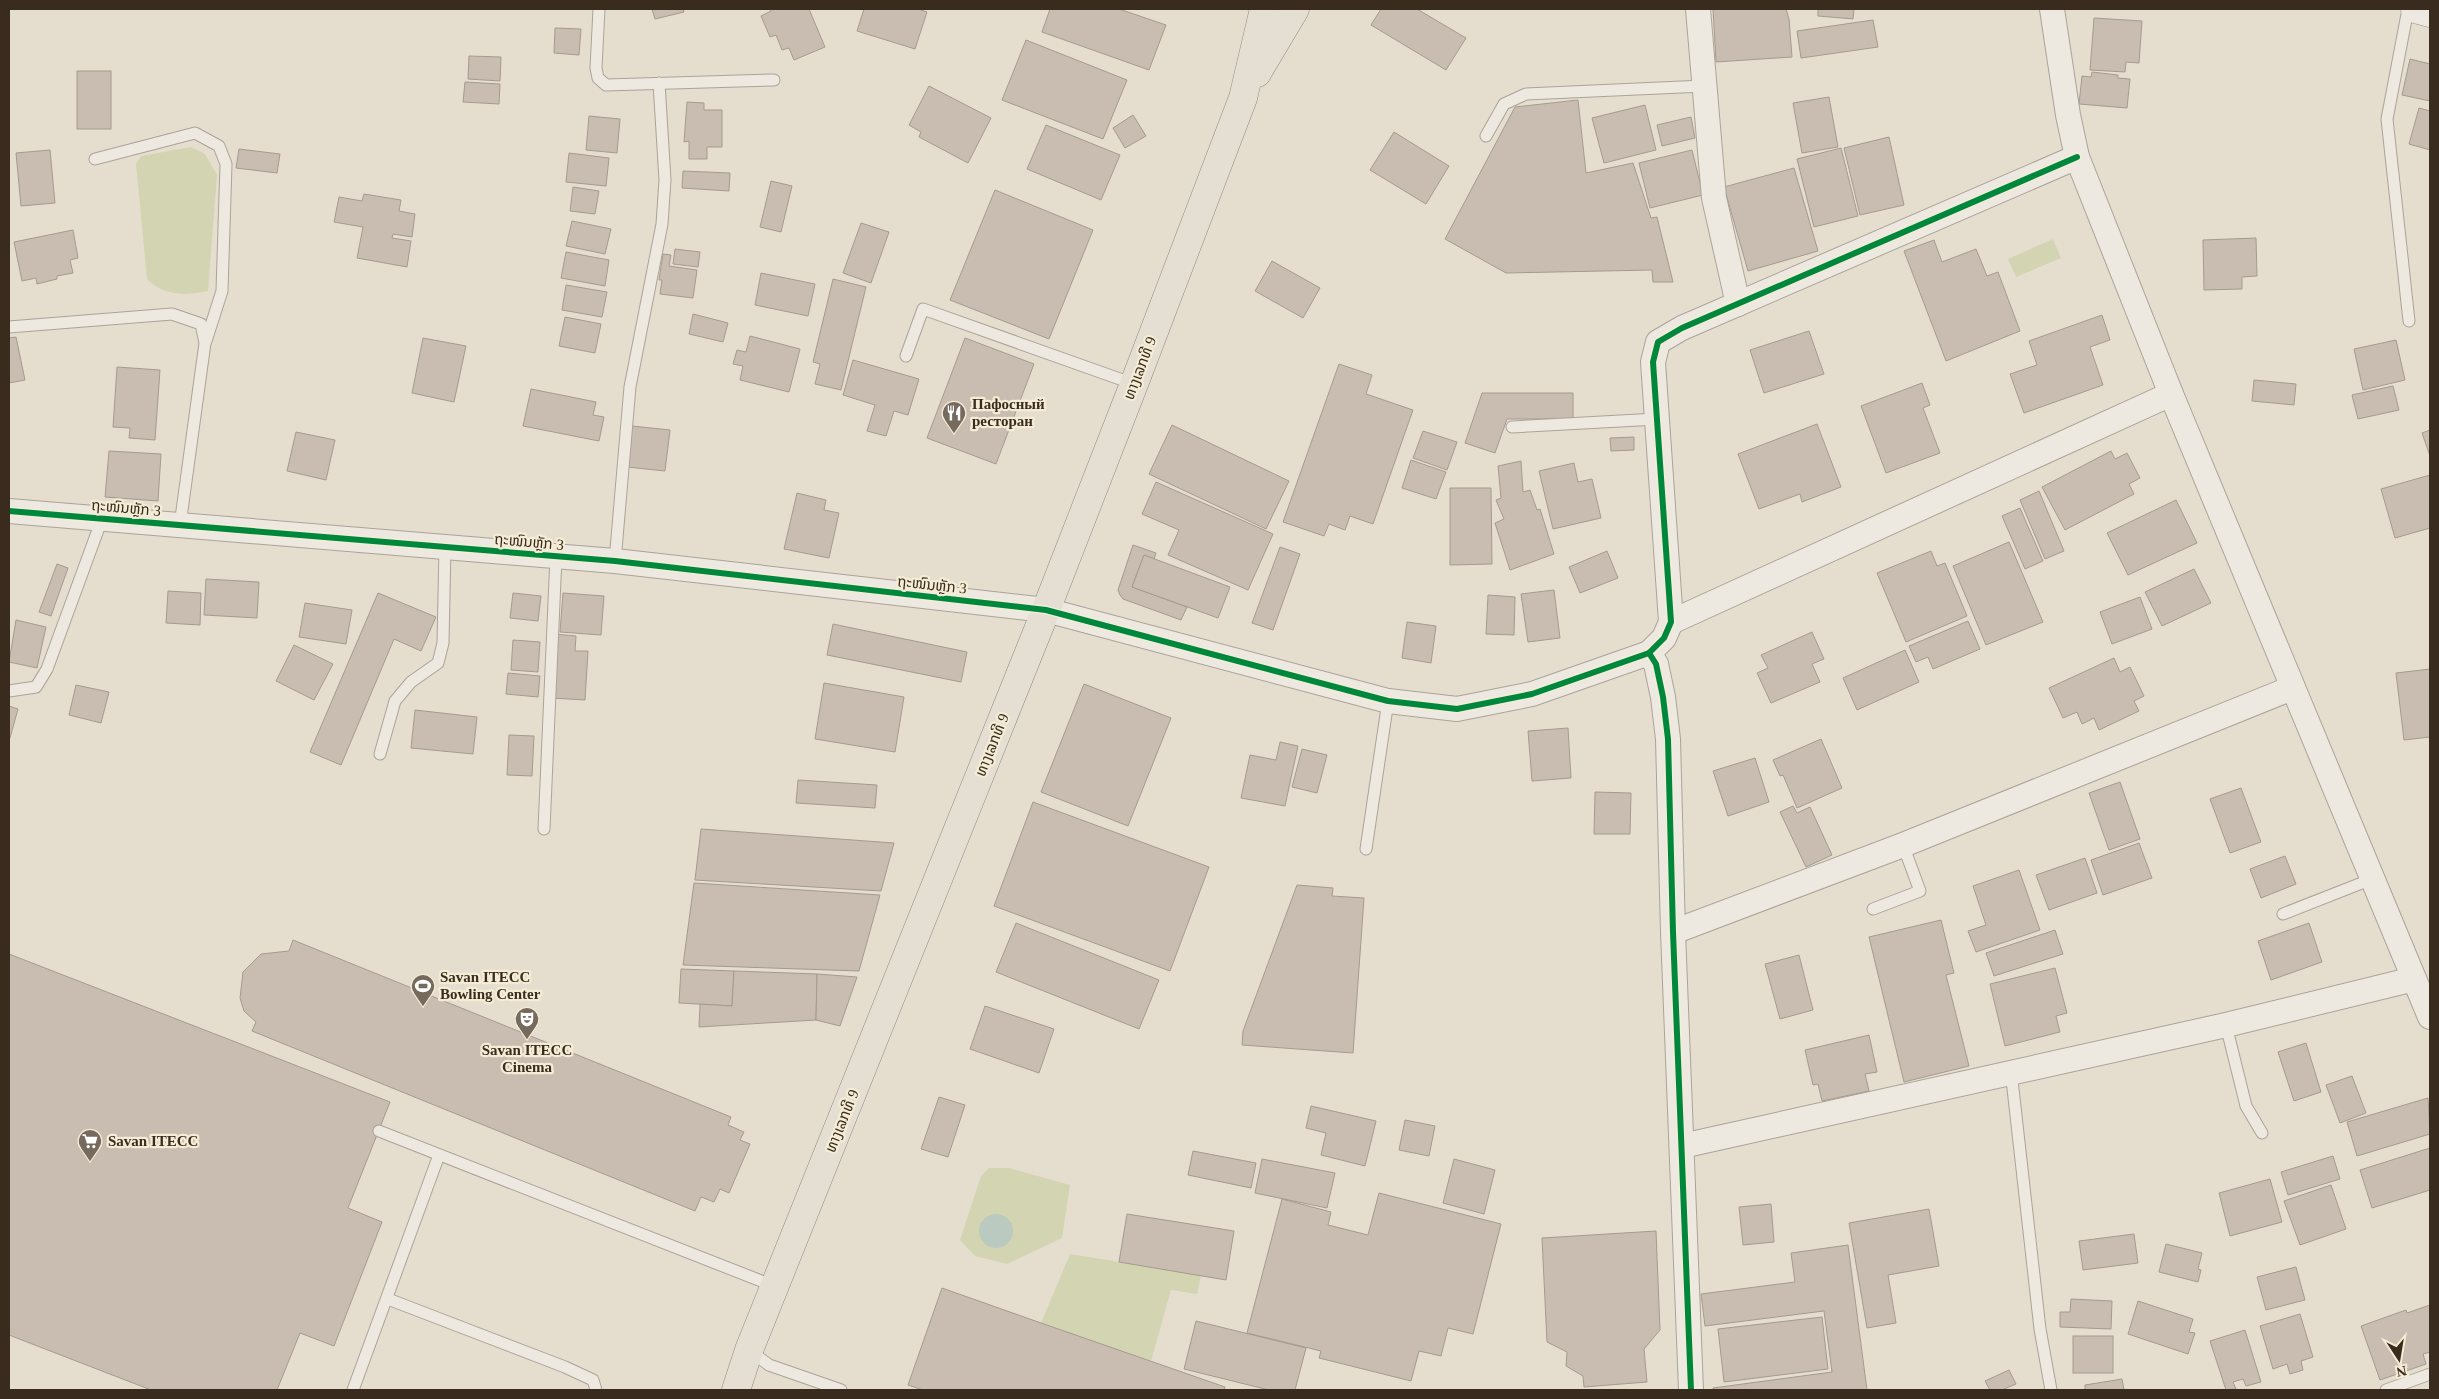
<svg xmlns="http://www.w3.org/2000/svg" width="2439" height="1399" font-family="'Times New Roman','Noto Sans Lao',serif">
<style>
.green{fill:#d3d4b2}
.water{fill:#bacac0}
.building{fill:#c8bdb0;stroke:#a59a8e}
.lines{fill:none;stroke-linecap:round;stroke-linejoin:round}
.lane-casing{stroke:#aaa398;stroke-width:13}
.street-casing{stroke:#aaa398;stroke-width:26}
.secondary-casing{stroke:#9a9388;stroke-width:29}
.primary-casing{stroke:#90897f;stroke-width:29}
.lane{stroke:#ede9e0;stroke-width:11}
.street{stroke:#ede9e0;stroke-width:24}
.secondary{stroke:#ede9e0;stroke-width:28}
.primary{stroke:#e4dfd2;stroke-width:28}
.cycleway-casing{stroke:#f5ecd5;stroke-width:9}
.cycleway{stroke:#00873e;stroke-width:6}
.labels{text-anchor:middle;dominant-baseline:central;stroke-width:4.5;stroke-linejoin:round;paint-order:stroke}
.street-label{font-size:15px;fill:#392c1f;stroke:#f5ecd5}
.poi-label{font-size:15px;font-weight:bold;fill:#392c1f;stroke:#f5ecd5;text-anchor:start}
</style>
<rect width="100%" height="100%" fill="#e5decf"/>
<g class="green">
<path d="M191,147L205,154L217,175L208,291C184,296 164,296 147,279L136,164L141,156Z"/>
<path d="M2053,239L2061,258L2016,277L2008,259Z"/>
<path d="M989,1168H1009L1070,1185L1062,1238L1007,1264L975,1256L960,1240L981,1176Z"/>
<path d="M1070,1254L1201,1275L1197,1294L1171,1290L1151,1361L1041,1323Z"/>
</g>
<circle class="water" cx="996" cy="1231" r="17"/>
<g class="building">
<path d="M652,9H683L684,12L655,19Z"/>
<path d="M770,9H809L825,47L794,60L789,48L782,50L776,35L770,37L761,16L771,11Z"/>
<path d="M864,9H918L927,12L915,49L857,31Z"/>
<path d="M1050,9H1119L1166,25L1149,70L1042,32Z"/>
<path d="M1381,9H1417L1466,38L1446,70L1371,25Z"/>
<path d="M1713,9H1786L1789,19L1792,57L1716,62Z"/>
<path d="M1818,9H1854L1853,19L1818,16Z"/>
<path d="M2094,18L2142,21L2139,63L2126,62L2125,72L2090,70Z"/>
<path d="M1873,20L1878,47L1801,58L1797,31Z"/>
<path d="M555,28L581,29L579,55L554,53Z"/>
<path d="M1026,40L1127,80L1103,139L1002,100Z"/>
<path d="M469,56L501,57L500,81L468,79Z"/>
<path d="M2410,59L2430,64V101L2402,95Z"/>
<rect x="77" y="71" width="34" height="58"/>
<path d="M2092,72L2118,75V78L2130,79L2127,108L2079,104L2082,76L2091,77Z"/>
<path d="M465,82L500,84L499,104L463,102Z"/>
<path d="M929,86L991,118L968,163L919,137L921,132L909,125Z"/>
<path d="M1829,97L1838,147L1802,153L1793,103Z"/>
<path d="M1578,100L1586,173L1633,163L1651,218L1657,217L1673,282H1653L1652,270L1506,273L1445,239L1515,107Z"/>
<path d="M687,102L704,103V110H722V147H707V159H689V141L684,142Z"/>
<path d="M1645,105L1656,150L1604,163L1592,118Z"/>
<path d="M2419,108L2430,111V150L2409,144Z"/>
<path d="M1133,115L1146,136L1125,148L1113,128Z"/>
<path d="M589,116L620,119L617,153L586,150Z"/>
<path d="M1691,117L1695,138L1662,146L1657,125Z"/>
<path d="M1046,125L1120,155L1101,200L1027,169Z"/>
<path d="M1394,132L1449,166L1426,204L1370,170Z"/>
<path d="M1889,137L1904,205L1860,215L1844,148Z"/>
<path d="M1841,148L1858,216L1814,227L1797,159Z"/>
<path d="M239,149L280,154L277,173L236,168Z"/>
<path d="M50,150L55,203L21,206L16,153Z"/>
<path d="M1692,150L1703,195L1650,208L1639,163Z"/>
<path d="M569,153L609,158L606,186L566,182Z"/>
<path d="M1794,168L1818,251L1748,271L1724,187Z"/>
<path d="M683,171L730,173L729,191L682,188Z"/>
<path d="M771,181L792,186L781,232L760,227Z"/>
<path d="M573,187L599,191L595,214L570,211Z"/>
<path d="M995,190L1093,230L1049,339L950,300Z"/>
<path d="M364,194L401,200L399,211L415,214L412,237L393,234L392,238L411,241L407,267L357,258L363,227L334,222L339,197L362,201Z"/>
<path d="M572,221L611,229L605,254L566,246Z"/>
<path d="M861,223L889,232L871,283L843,273Z"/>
<path d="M73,230L78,258L70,260L73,273L57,276V279L37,284L36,278L22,281L14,242Z"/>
<path d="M2256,238L2257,276L2242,277V289L2204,290L2203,240Z"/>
<path d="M1934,240L1942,262L1976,249L1987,276L1998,272L2020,331L1946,361L1904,251Z"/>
<path d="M675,249L700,252L698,267L673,264Z"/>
<path d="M566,252L609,260L605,286L561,278Z"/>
<path d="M663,254L671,255L669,266L697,270L693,298L660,294L662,280H659Z"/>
<path d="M1272,261L1320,288L1303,318L1255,291Z"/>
<path d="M761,273L815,284L808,316L755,305Z"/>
<path d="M833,279L866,287L841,390L815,384L820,364L813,362Z"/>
<path d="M566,285L607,292L602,317L562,310Z"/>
<path d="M693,314L728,323L723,342L689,334Z"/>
<path d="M2102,315L2110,340L2090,347L2103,385L2024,413L2010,374L2037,365L2029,341Z"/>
<path d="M565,317L601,324L595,353L559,346Z"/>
<path d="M1809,331L1824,374L1764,393L1750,350Z"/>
<path d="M750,336L800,349L789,392L740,380L743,366L733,364L737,350L746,352Z"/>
<path d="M16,337L25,380L9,383V338Z"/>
<path d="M423,338L466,346L454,402L412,393Z"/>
<path d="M965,338L1034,364L996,464L927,438Z"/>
<path d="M2396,340L2405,380L2363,390L2354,349Z"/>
<path d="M853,360L919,379L908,415L894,411L886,436L867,431L875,405L843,395Z"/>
<path d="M1339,364L1372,375L1366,394L1413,410L1373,524L1350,516L1345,530L1329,524L1324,536L1283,522Z"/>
<path d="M117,367L160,370L155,440L129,438L130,428L113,427Z"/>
<path d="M2254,380L2296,384L2294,405L2252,401Z"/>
<path d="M1922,383L1930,405L1923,408L1940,453L1886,473L1861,406Z"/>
<path d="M2393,386L2399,410L2358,419L2352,395Z"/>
<path d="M531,389L596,402L593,415L604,417L599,441L523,426Z"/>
<path d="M1482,393H1573V419H1507L1495,453L1465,443Z"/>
<path d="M1817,424L1841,487L1802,502L1800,494L1759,509L1738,454Z"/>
<path d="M1172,425L1289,481L1266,529L1149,474Z"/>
<path d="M632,426L670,430L665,471L627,467Z"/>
<path d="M2430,430V456L2422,433Z"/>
<path d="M1423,431L1457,442L1447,470L1413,458Z"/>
<path d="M296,432L335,440L326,480L287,471Z"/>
<path d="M1634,437V450L1611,451L1610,438Z"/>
<path d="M109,451L161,454L158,501L105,497Z"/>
<path d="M2111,451L2115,459L2127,453L2140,478L2129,484L2134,494L2065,530L2042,487Z"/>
<path d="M1411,460L1446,472L1436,499L1402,488Z"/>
<path d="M1521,461L1523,492L1530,490L1537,510L1540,509L1554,554L1510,570L1495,523L1504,519L1496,500L1501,498L1498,466Z"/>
<path d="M1574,463L1578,482L1592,479L1601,518L1553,529L1539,471Z"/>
<path d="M2430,475V528L2395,538L2381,489Z"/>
<path d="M1156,482L1273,534L1248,590L1168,555L1179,530L1142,514Z"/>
<path d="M1450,488H1491L1492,564L1450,565Z"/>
<path d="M2039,491L2064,551L2045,559L2020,500Z"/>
<path d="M797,493L826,500L824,510L839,513L829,558L784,549Z"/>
<path d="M2176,500L2197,543L2128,575L2107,533Z"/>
<path d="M2020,508L2043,561L2025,569L2002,516Z"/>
<path d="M2009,542L2043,622L1986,645L1953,566Z"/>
<path d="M1133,545L1156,553L1154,559L1144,555L1132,587L1187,607L1181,620L1123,599L1120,595L1118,590Z"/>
<path d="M1280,547L1300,554L1273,630L1252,623Z"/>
<path d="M1607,551L1618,578L1580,593L1569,567Z"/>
<path d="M1931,551L1937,566L1945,563L1967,616L1906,642L1877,573Z"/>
<path d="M1144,555L1230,587L1218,618L1132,587Z"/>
<path d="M57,564L68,568L51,616L39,612Z"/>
<path d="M2194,569L2211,603L2162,626L2145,592Z"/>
<path d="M206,579L259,582L257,618L204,615Z"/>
<path d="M1554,590L1560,638L1528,642L1521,594Z"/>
<path d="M168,591L201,593L200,625L166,623Z"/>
<path d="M378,593L436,617L421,651L394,639L341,765L310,752Z"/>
<path d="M513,593L541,596L538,621L510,618Z"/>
<path d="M563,593L604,596L601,635L560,632Z"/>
<path d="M1488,595L1515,597L1514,635L1486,634Z"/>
<path d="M2140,597L2152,629L2112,644L2100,612Z"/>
<path d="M305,603L352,610L346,644L299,637Z"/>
<path d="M16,620L46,627L37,668L9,662Z"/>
<path d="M1968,621L1980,649L1933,669L1928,657L1916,662L1909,646Z"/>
<path d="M1407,622L1436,626L1431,663L1402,658Z"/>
<path d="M833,624L967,652L961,682L827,655Z"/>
<path d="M1812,632L1824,659L1812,664L1820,682L1771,703L1757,673L1768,668L1761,655Z"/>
<path d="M554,634L576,636L575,651H588L585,700L551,698Z"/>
<path d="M513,640L540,642L538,672L511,670Z"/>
<path d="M294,645L333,664L314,700L276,681Z"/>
<path d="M1905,650L1919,682L1857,710L1843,678Z"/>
<path d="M2114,658L2120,672L2130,667L2144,696L2134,701L2139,711L2099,730L2094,718L2082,724L2077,712L2063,718L2049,688Z"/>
<path d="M2430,669V737L2404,740L2396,673Z"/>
<path d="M508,673L540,676L538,697L506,694Z"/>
<path d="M824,683L904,697L895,752L815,739Z"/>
<path d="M1084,684L1171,718L1128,826L1041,792Z"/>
<path d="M76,685L109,692L101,723L69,715Z"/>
<path d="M9,706L18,709L10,738L9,737Z"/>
<path d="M415,710L477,717L473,754L411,748Z"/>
<path d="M1568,728L1571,778L1532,781L1528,731Z"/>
<path d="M509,735L534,736L532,776L507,775Z"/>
<path d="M1821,739L1842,788L1797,808L1783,775L1780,776L1773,760Z"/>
<path d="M1280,742L1298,746L1285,806L1241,798L1250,755L1276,760Z"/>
<path d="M1302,749L1327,755L1317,793L1292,787Z"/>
<path d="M1755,758L1769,802L1728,816L1713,771Z"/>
<path d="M798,780L877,785L875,808L796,803Z"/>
<path d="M2120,782L2140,839L2109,850L2089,793Z"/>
<path d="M2241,788L2261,842L2230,853L2210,799Z"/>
<path d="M1595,792L1631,793L1630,834H1594Z"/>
<path d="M1033,802L1209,867L1170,971L994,906Z"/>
<path d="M1793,806L1797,813L1810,807L1832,855L1806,867L1780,812Z"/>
<path d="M701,829L894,843L881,891L695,880Z"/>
<path d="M2139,843L2152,878L2103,895L2091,860Z"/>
<path d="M2285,856L2296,884L2261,898L2250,869Z"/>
<path d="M2085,858L2097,893L2049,910L2036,875Z"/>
<path d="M2019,870L2040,930L1976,952L1968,931L1986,925L1973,886Z"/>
<path d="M694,883L880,895L859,971L683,965Z"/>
<path d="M1297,885L1333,888L1332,896L1364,898L1353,1053L1242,1045L1243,1031Z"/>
<path d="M1941,920L1954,973L1946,975L1969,1066L1904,1082L1869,937Z"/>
<path d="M1016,923L1159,980L1139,1029L996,972Z"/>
<path d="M2309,923L2322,962L2271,980L2258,941Z"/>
<path d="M2055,930L2063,954L1994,976L1986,953Z"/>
<path d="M293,940L731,1117L728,1125L744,1132L740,1140L750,1144L729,1193L720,1189L714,1202L701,1197L695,1211L252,1031L256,1022L244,1011L240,998L243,972L261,954L289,951Z"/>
<path d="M9,954L390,1102L348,1208L382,1222L334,1346L300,1333L277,1390H151L9,1335Z"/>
<path d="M1799,955L1813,1010L1780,1019L1765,964Z"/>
<path d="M2055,968L2067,1013L2056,1016L2060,1032L2005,1046L1990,984Z"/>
<path d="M681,969L734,971L732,1006L679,1003Z"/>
<path d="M734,971L817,974L816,1020L699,1027L700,1004L732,1006Z"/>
<path d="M817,974L857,977L840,1026L816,1020Z"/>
<path d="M985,1006L1054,1029L1039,1073L970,1049Z"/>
<path d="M1869,1035L1877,1072L1865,1074L1869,1091L1822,1101L1818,1084L1813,1085L1805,1050Z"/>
<path d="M2306,1043L2321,1092L2294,1101L2278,1052Z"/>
<path d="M2352,1076L2366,1113L2340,1123L2326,1085Z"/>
<path d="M939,1097L965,1105L948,1157L921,1149Z"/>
<path d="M2428,1098L2430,1134L2357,1156L2347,1122Z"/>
<path d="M1311,1106L1376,1121L1365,1166L1321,1155L1326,1133L1306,1128Z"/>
<path d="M1405,1120L1435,1126L1429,1156L1399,1150Z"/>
<path d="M2430,1148V1190L2372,1208L2360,1170Z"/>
<path d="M1193,1151L1256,1163L1251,1188L1188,1175Z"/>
<path d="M2333,1156L2340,1179L2288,1195L2281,1172Z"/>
<path d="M1262,1159L1335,1173L1327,1208L1255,1193Z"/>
<path d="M1454,1159L1495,1170L1484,1214L1443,1203Z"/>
<path d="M2270,1179L2282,1222L2230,1236L2219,1193Z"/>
<path d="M2331,1185L2346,1229L2300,1245L2284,1201Z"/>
<path d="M1379,1193L1501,1224L1473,1334L1448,1328L1441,1356L1419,1351L1411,1381L1319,1358L1321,1351L1247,1333L1282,1199L1331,1212L1328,1225L1368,1235Z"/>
<path d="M1771,1204L1774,1242L1743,1245L1739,1207Z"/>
<path d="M1929,1209L1939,1266L1888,1275L1896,1323L1867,1328L1849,1223Z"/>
<path d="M1127,1214L1234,1231L1226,1280L1119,1262Z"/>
<path d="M1656,1231L1660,1330L1644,1349L1647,1382L1584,1387L1583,1376L1566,1366L1567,1352L1547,1342L1542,1238Z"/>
<path d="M2134,1234L2138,1263L2083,1270L2079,1241Z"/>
<path d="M2166,1244L2202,1253L2198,1269L2201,1270L2198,1282L2159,1272Z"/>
<path d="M1848,1245L1867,1390H1713V1388L1832,1372L1824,1311L1705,1326L1701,1294L1795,1282L1791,1253Z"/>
<path d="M2296,1267L2305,1300L2266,1310L2257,1277Z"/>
<path d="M942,1288L1041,1323L1225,1387L1224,1390H923L908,1385Z"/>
<path d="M2071,1299L2112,1301L2111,1329L2060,1327V1312H2070Z"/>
<path d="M2138,1301L2193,1319L2189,1332L2195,1333L2188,1354L2128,1334Z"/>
<path d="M2430,1305V1352L2423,1354L2426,1364L2380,1380L2361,1326L2406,1310L2407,1313Z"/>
<path d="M2300,1314L2313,1357L2301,1361L2303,1370L2290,1374L2287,1364L2273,1369L2260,1326Z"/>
<path d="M1822,1317L1828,1369L1724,1382L1718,1329Z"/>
<path d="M1196,1321L1306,1348L1295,1390H1269L1184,1369Z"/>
<path d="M2245,1330L2261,1382L2246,1386L2243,1379L2233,1382L2236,1389L2226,1390L2210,1341Z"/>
<rect x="2073" y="1336" width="40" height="37"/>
<path d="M2009,1370L2016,1384L2002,1390H1990L1985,1381Z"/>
<path d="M2122,1379L2124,1390H2085V1385Z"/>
</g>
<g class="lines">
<g class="lane-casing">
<g id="lane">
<path d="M599,9L596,68L598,78L606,85L774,80"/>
<path d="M2408,9L2387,119L2409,321"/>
<path d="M1486,136L1504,104L1526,94L1704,86"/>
<path d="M95,159L195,133L219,146L226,164L222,291L206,341"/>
<path d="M9,327L172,314L201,324L205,343L180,525"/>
<path d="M906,356L923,309L1134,384"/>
<path d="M1512,427L1657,419"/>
<path d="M615,561L630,387L662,224L665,180L659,83"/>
<path d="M9,691L36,687L47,669L102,519"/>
<path d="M380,754L395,701L411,682L438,663L443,643L445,547"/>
<path d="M544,829L556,557"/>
<path d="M1366,849L1388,701"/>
<path d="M1873,909L1920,891L1903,845"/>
<path d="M2283,914L2372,879"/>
<path d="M2226,1025L2246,1106L2262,1133"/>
<path d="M2011,1071L2040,1329L2051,1390"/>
<path d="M379,1131L774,1286"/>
<path d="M388,1299L565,1367L593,1380L596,1390"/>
<path d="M749,1350L769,1365L841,1390"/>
<path d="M353,1390L439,1155"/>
<path d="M2386,1390L2430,1374"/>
</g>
</g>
<g class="street-casing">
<g id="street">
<path d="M1698,9L1714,198L1738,304"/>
<path d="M2052,9L2068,115L2077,157L2171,394L2430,1017"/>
<path d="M9,511L615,561L1046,610L1388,701L1457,709L1532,694L1649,653"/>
<path d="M1671,622L2171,394"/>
<path d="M1673,932L1903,845L2292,688"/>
<path d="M1682,1146L2226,1025L2414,979"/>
<path d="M1691,1390L1673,932L1668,739L1663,697L1656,664L1649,653L1664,638L1671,622L1653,362L1658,342L1682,328L2077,157"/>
</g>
</g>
<g class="secondary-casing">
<path id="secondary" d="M2415,9L2430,13"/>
</g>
<g class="primary-casing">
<g id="primary">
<path d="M1257,73L1295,9"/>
<path d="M736,1390L749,1350L1046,610L1134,384L1243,98L1264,9"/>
</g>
</g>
<use href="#lane" class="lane"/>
<use href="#street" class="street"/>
<use href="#secondary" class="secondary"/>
<use href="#primary" class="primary"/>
<g class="cycleway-casing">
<g id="cycleway">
<path d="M9,511L615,561L1046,610L1388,701L1457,709L1532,694L1649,653"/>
<path d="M1691,1390L1673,932L1668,739L1663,697L1656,664L1649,653L1664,638L1671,622L1653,362L1658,342L1682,328L2077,157"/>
</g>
</g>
<use href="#cycleway" class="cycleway"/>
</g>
<defs>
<g id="restaurant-pin" transform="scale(1.25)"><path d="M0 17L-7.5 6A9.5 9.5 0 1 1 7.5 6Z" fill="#756a5d" stroke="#f5ecd5"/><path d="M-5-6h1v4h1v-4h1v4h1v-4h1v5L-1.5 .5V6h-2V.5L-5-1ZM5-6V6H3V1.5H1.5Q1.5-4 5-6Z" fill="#fff"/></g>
<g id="stadium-pin" transform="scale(1.25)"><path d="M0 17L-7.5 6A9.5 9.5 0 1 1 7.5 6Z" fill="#756a5d" stroke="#f5ecd5"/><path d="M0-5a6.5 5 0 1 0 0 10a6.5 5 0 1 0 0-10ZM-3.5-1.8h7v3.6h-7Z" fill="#fff"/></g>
<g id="theatre-pin" transform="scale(1.25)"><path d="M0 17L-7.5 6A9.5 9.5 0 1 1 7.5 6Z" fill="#756a5d" stroke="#f5ecd5"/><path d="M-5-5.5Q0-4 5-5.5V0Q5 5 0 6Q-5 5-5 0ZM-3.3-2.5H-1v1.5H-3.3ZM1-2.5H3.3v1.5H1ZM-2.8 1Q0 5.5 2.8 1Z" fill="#fff"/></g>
<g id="supermarket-pin" transform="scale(1.25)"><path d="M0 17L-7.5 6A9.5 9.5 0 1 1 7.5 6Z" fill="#756a5d" stroke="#f5ecd5"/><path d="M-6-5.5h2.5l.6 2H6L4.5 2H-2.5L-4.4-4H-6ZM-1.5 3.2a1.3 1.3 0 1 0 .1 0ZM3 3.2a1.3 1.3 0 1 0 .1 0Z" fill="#fff"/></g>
</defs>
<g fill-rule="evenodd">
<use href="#restaurant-pin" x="954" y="413"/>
<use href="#stadium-pin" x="423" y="986"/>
<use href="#theatre-pin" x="527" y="1019"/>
<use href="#supermarket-pin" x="90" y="1141"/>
</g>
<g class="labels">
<g class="street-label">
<text transform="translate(1140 368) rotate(-69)">ທາງເລກທີ 9</text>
<text transform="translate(126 508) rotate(5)">ຖະໜົນຫຼັກ 3</text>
<text transform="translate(529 542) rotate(5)">ຖະໜົນຫຼັກ 3</text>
<text transform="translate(932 585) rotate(6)">ຖະໜົນຫຼັກ 3</text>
<text transform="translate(992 745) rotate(-68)">ທາງເລກທີ 9</text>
<text transform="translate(842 1121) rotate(-68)">ທາງເລກທີ 9</text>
</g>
<g class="poi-label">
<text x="972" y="404">Пафосный<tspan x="972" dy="17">ресторан</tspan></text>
<text x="440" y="977">Savan ITECC<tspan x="440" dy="17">Bowling Center</tspan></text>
<text x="527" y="1050" text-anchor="middle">Savan ITECC<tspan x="527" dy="17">Cinema</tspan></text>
<text x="108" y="1141">Savan ITECC</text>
</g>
</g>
<rect width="2439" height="1399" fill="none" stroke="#392c1f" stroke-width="20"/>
<g transform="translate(2399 1359) rotate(168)" stroke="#f5ecd5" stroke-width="4" paint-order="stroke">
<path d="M0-4L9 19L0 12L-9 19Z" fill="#392c1f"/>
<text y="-8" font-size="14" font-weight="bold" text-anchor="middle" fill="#392c1f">N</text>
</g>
</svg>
